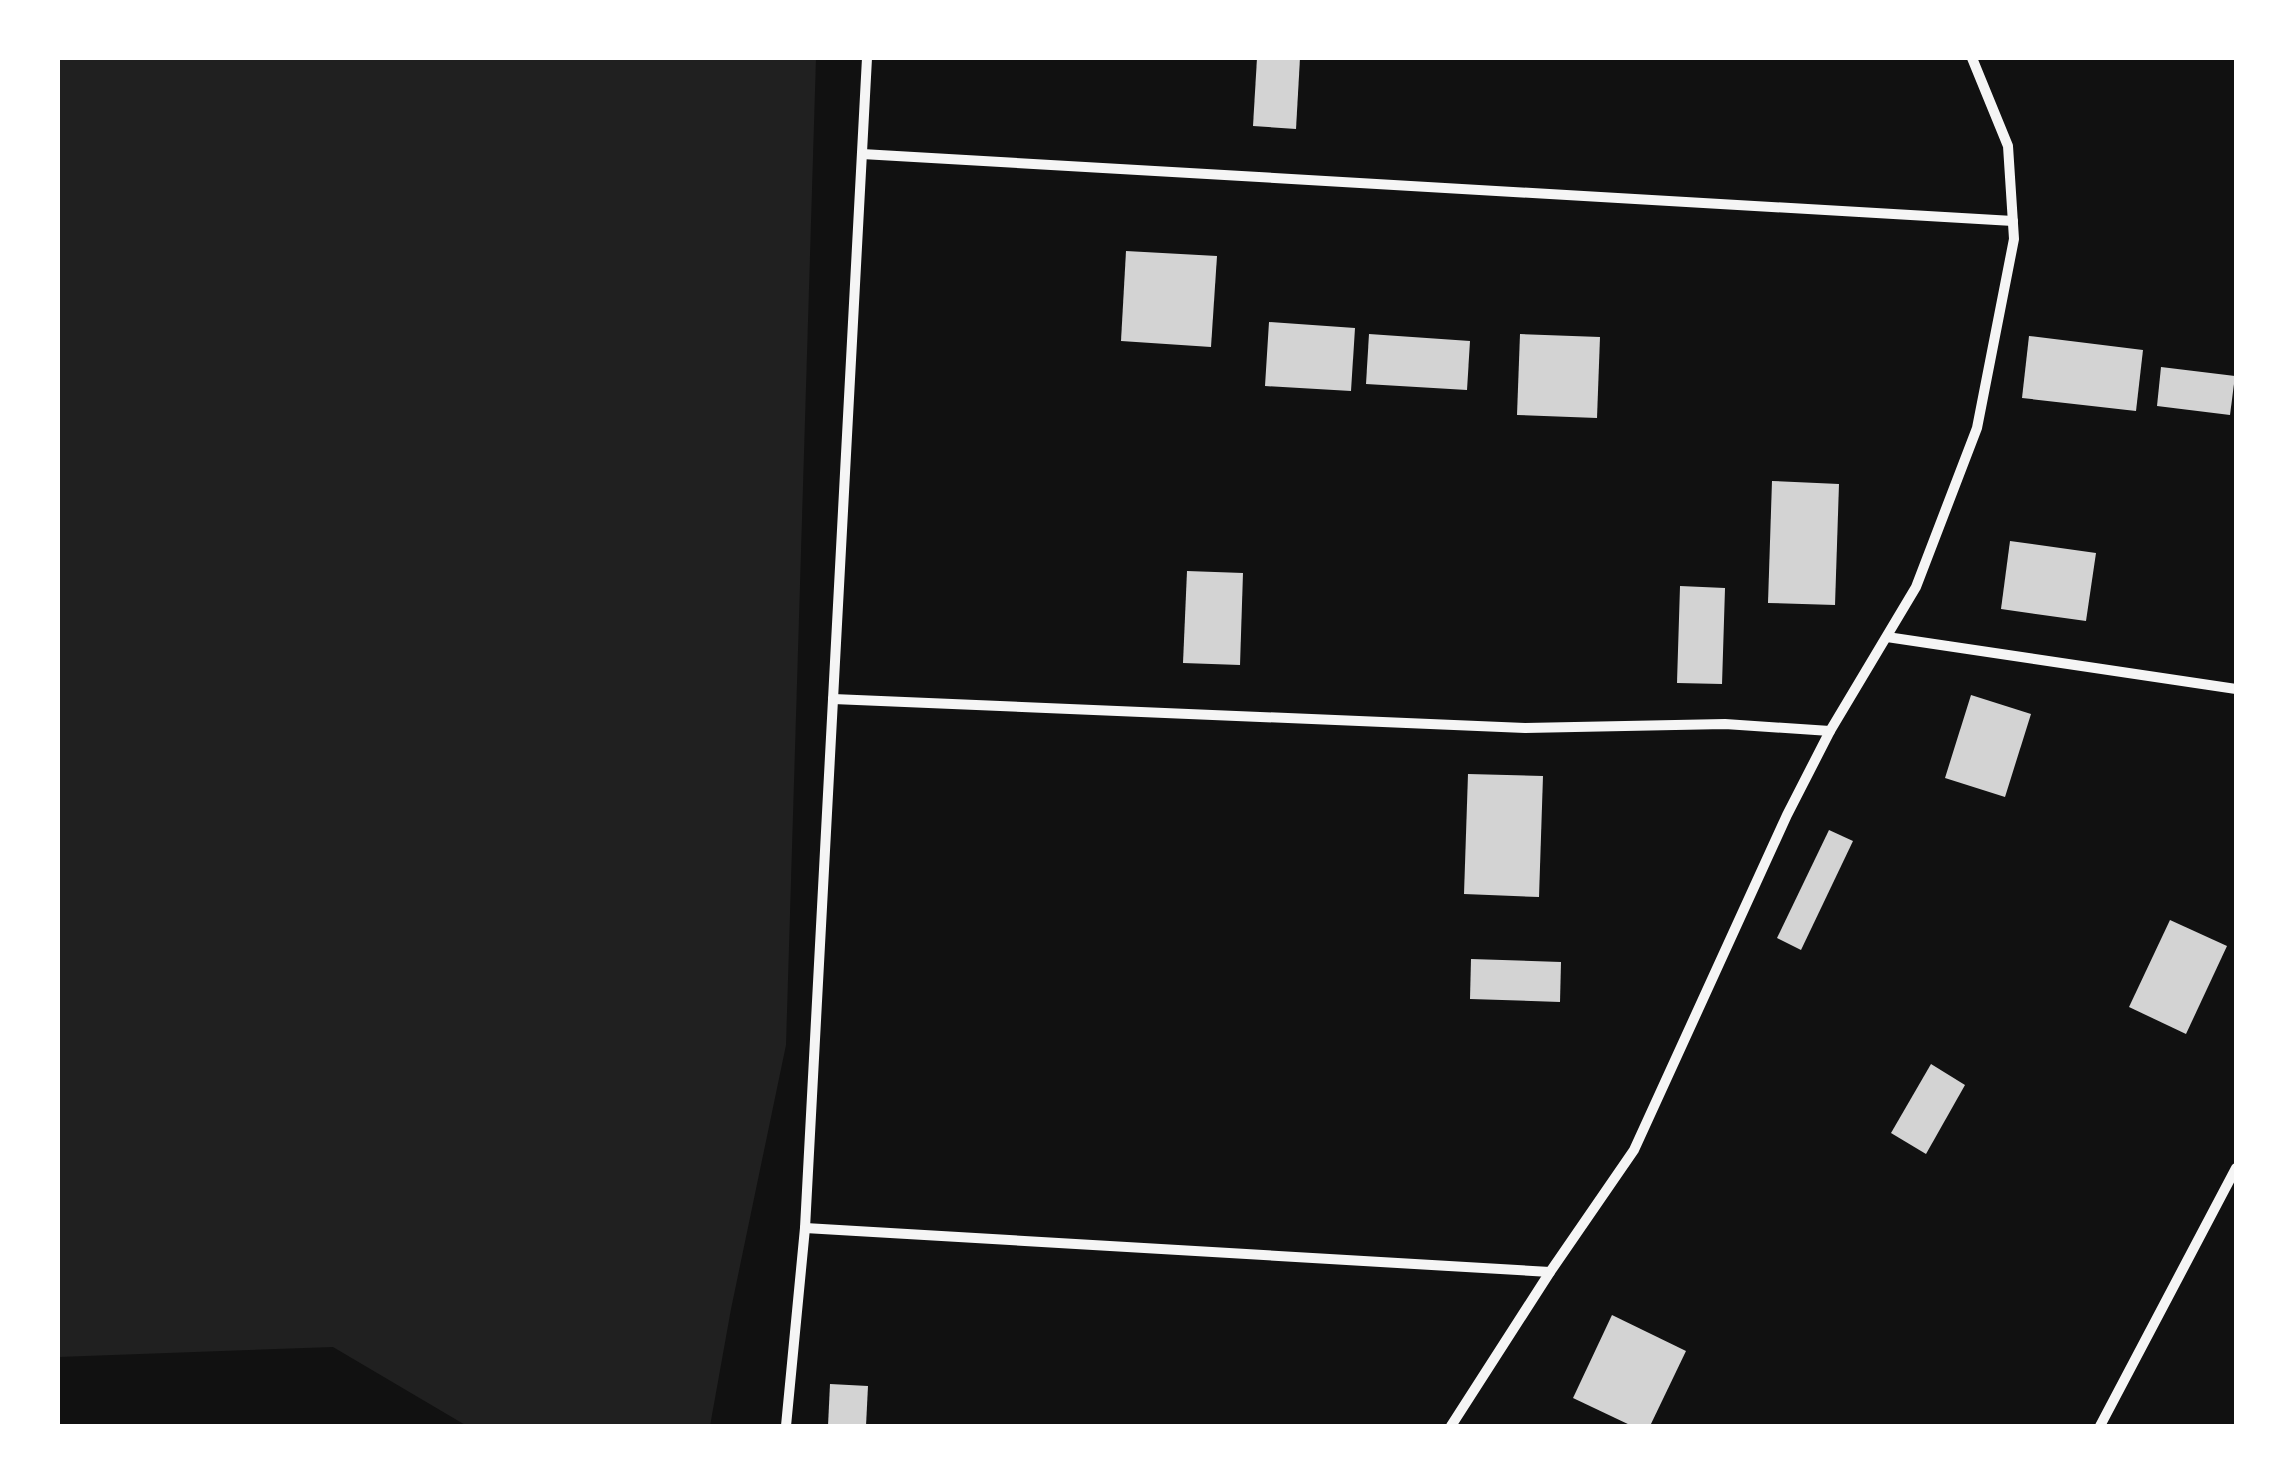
<svg xmlns="http://www.w3.org/2000/svg" width="2294" height="1484" font-family="Montserrat,sans-serif">
<style>
.green{fill:#202020}
.building{fill:#d3d3d3}
.lines{fill:none;stroke-linecap:round;stroke-linejoin:round}
.minor{stroke:#f5f5f5;stroke-width:10}
</style>
<rect width="100%" height="100%" fill="#111"/>
<path class="green" d="M58,58H816L786,1045L731,1309L710,1426H467L333,1347L58,1357Z"/>
<g class="building">
<path d="M1257,58H1300L1296,129L1253,126Z"/>
<path d="M1126,251L1217,256L1211,347L1121,341Z"/>
<path d="M1269,322L1355,328L1351,391L1265,386Z"/>
<path d="M1369,334L1470,341L1467,390L1366,384Z"/>
<path d="M1520,334L1600,337L1597,418L1517,415Z"/>
<path d="M2029,336L2143,350L2136,411L2022,398Z"/>
<path d="M2161,367L2235,376L2230,415L2157,406Z"/>
<path d="M1772,481L1839,484L1835,605L1768,603Z"/>
<path d="M2010,541L2096,553L2086,621L2001,609Z"/>
<path d="M1187,571L1243,573L1240,665L1183,663Z"/>
<path d="M1680,586L1725,588L1722,684L1677,683Z"/>
<path d="M1971,695L2031,714L2005,797L1945,778Z"/>
<path d="M1468,774L1543,776L1539,897L1464,894Z"/>
<path d="M1829,830L1853,841L1801,950L1777,938Z"/>
<path d="M2170,920L2227,946L2186,1034L2129,1007Z"/>
<path d="M1471,959L1561,962L1560,1002L1470,999Z"/>
<path d="M1931,1064L1965,1085L1926,1154L1891,1133Z"/>
<path d="M1612,1315L1686,1351L1650,1426H1632L1573,1398Z"/>
<path d="M830,1384L868,1386L866,1426H828Z"/>
</g>
<g class="lines">
<g class="minor">
<path d="M862,154L2013,221"/>
<path d="M1887,637L2236,689"/>
<path d="M833,699L1525,728L1725,724L1830,731"/>
<path d="M805,1228L1550,1272"/>
<path d="M786,1426L805,1228L867,58"/>
<path d="M1451,1426L1550,1272L1634,1150L1787,815L1830,731L1916,587L1977,428L2014,239L2008,146L1972,58"/>
<path d="M2100,1426L2236,1168"/>
</g>
</g>
<rect width="2294" height="1484" fill="none" stroke="#ffffff" stroke-width="120"/>
</svg>
